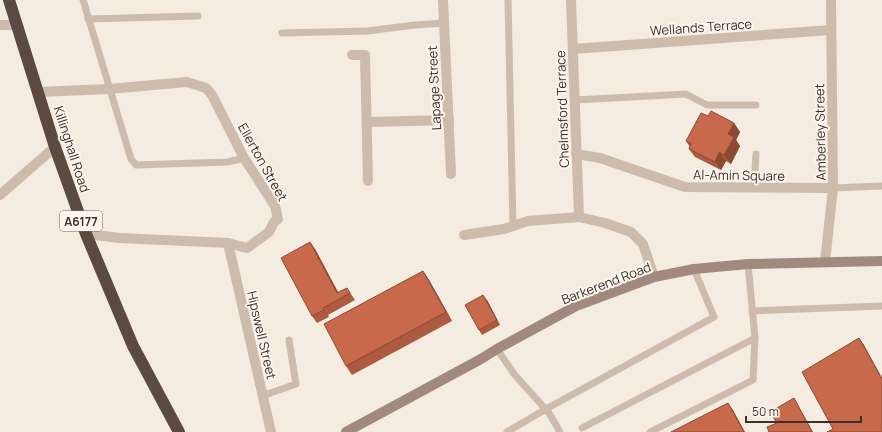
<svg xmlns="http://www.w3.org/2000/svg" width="882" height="432" font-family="Manrope,sans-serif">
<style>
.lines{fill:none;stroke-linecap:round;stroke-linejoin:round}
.lane{stroke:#cdbbac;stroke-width:7}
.street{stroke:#cdbbac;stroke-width:10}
.secondary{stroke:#a18a7d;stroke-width:10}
.highway{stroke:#5c4a42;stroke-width:12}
.wall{fill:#ac5a40}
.shaded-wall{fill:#8c4a34}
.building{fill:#c8694b;stroke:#8c4a34}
.labels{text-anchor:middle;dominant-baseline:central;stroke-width:4;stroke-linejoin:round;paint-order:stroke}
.shield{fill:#fbf5ee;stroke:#756b66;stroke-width:1}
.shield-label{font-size:12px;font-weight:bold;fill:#3b302b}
.street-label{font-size:13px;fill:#3b302b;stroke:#fbf5ee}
</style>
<rect width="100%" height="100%" fill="#f4ebe1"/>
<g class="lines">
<g class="lane">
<path d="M83,0L131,159L136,165L228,162L244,158"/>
<path d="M508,0L513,226"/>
<path d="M88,19L198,16"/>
<path d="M282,33L367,31L415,25L444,23"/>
<path d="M575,100L686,94L707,105H756"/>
<path d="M754,188L756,154"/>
<path d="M833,188L882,186"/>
<path d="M752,311L882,306"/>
<path d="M497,349L514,374L549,413L560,432"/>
<path d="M262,396L296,384L289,340"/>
<path d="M582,428L755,338"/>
<path d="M507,432L546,409L714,317L694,269"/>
<path d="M650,432L753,380L755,338L748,264"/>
</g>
<g class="street">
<path d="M443,0L451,174"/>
<path d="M571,0L579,217"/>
<path d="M0,25H17"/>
<path d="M573,49L831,30"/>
<path d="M352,55H365L368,181"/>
<path d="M38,92L109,89L187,82L206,88L212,95L244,158L275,206L278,219L274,222L269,232L247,248L228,243L120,238L86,234"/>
<path d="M368,122L449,120"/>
<path d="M576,154L600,158L685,187L833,188"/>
<path d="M0,195L55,147"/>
<path d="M464,235L504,229L528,221L579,217L605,223L631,232L643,244L654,277"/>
<path d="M228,243L271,432"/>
<path d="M825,262L833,188L831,0"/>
</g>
<path class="secondary" d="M346,432L481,359L497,349L576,306L654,277L694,269L748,264L882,261"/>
<path class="highway" d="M9,0L55,147L86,234L133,346L179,432"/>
</g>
<g class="wall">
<path d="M708,116L734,123L740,132L736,140L740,146L731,164L726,161L721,170L695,157L689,149L690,147L686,141Z"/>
<path d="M315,249L338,292L347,288L355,300L328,315L329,317L317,323L312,316Z"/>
<path d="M423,271L429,280L452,321L352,375L346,366Z"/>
<path d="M487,300L500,325L482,335L479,330Z"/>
</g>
<g class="shaded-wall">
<path d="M734,123L740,132L736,140L740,146L731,164L724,155L728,134Z"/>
<path d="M719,152L726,161L721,170L715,162Z"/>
<path d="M310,242L315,249L342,300L337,293Z"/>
<path d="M423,271L429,280L452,321L446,312Z"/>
<path d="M483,295L487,300L500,325L497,320Z"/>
<path d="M859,338L864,345L882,378V379Z"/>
<path d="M794,398L798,405L813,432H812Z"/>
<path d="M728,403L733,410L745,432H744Z"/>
</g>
<g class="building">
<path d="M711,111L734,123L728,134L734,137L724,155L719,152L715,162L689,149L691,144L686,141L701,113L708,116Z"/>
<path d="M310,242L337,293L347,288L350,293L323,308L324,310L312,316L281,258Z"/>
<path d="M423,271L446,312L346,366L324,324Z"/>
<path d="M483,295L497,320L479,330L465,305Z"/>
<path d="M859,338L882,379V432H827L833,429L802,372Z"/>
<path d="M794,398L812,432H769L767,427L777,423L770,412Z"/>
<path d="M728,403L744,432H671Z"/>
</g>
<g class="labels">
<rect class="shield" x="60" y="211" width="42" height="20" rx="3"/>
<g class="shield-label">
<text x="81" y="221">A6177</text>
</g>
<g class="street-label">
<text transform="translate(701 27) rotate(-4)">Wellands Terrace</text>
<text transform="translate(434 88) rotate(-93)">Lapage Street</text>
<text transform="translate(562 109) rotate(-92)">Chelmsford Terrace</text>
<text transform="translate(820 132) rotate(-91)">Amberley Street</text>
<text transform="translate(72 149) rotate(72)">Killinghall Road</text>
<text transform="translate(263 162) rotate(61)">Ellerton Street</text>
<text transform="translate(739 175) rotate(1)">Al-Amin Square</text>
<text transform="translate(606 283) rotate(-21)">Barkerend Road</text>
<text transform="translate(262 335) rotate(77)">Hipswell Street</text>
</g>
</g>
<path d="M746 416v6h115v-6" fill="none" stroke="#3b302b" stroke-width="2"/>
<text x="752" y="416" font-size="12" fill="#3b302b" stroke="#fbf5ee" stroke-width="3" paint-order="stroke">50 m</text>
</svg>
